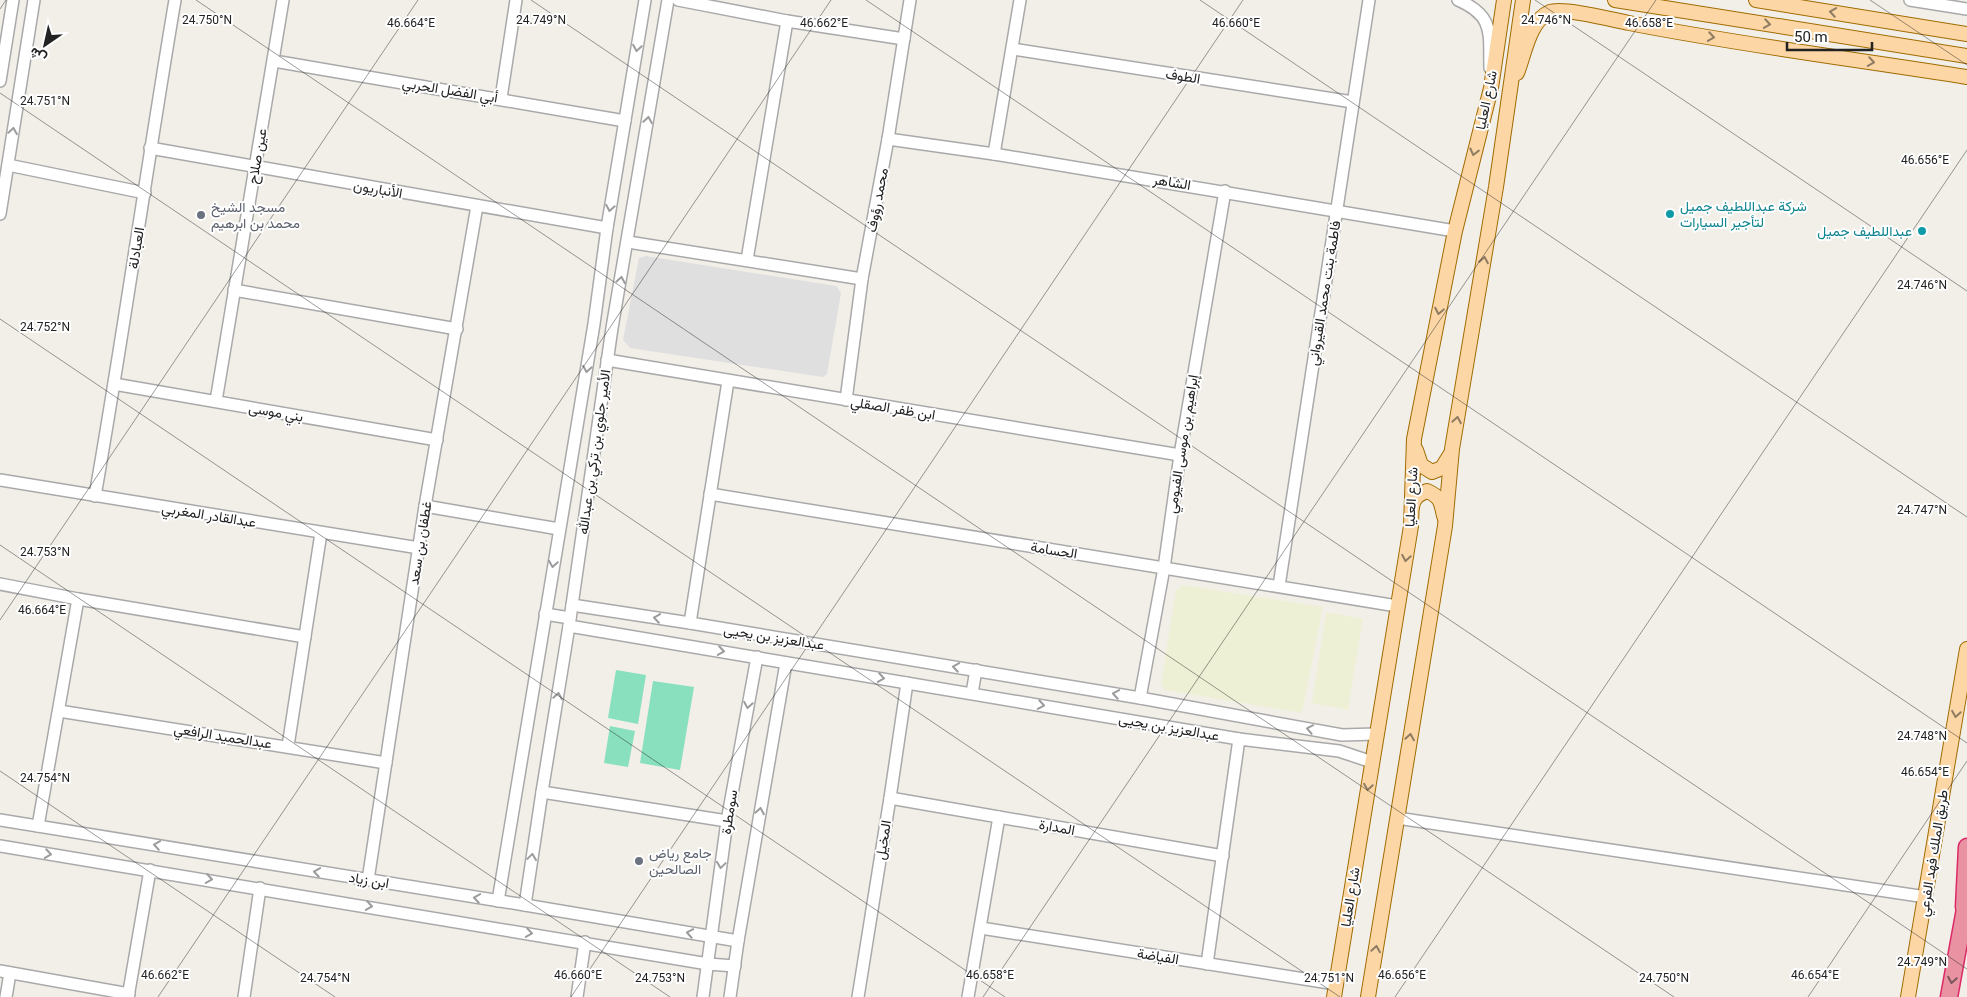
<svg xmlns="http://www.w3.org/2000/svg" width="1967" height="997" font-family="Roboto,Vazirmatn,sans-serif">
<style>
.residential{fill:#e0dfdf}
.farmland{fill:#eef0d5}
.pitch{fill:#88e0be}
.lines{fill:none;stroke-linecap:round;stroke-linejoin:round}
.minor-casing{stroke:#a9a9a9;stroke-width:14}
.major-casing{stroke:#a06b00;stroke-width:16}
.highway-casing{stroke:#dc2a67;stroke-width:19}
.minor{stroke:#fff;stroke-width:11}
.major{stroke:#fcd6a4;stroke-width:14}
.highway{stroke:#e892a2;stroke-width:16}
.oneway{stroke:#8f7c63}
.oneway2{stroke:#9c9c9c}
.oneway3{stroke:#7b545c}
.ticks{fill:none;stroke:#222;stroke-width:1;stroke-opacity:0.45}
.culture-dot{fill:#0f9aa8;stroke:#fff;stroke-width:2}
.worship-dot{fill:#6b7280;stroke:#fff;stroke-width:2}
.labels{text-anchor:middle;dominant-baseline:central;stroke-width:4;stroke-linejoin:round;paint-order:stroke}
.street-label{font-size:14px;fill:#222;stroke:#fff}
.culture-label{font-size:14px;fill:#0d838f;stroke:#fff;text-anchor:start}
.worship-label{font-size:14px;fill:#5b616d;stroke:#fff;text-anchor:start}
.ticks-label{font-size:12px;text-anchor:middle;fill:#222;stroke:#fff;stroke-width:4;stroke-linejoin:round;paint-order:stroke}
</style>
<rect width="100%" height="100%" fill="#f2efe9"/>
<path class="residential" d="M646,256L836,286L841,293L827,374L823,377L630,348L623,340L639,258Z"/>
<g class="farmland">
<path d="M1183,585L1323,607L1302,713L1165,690L1161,684L1176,590Z"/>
<path d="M1326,612L1363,619L1348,710L1312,703Z"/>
</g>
<g class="pitch">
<path d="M616,670L646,675L638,724L608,718Z"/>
<path d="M653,681L694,687L680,770L640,763Z"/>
<path d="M610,726L635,731L628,767L604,763Z"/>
</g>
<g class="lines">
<g class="minor-casing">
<g id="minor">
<path d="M678,0L787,21L904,39"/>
<path d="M1458,0C1495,16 1489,34 1490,68"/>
<path d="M1910,0L1967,9"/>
<path d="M1013,49L1353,102"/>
<path d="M274,61L625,121"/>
<path d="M0,81L13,0"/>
<path d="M501,98L516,0"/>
<path d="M888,139L994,154L1455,231"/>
<path d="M150,148L607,228"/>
<path d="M994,154L1020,0"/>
<path d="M8,165L145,193"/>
<path d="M0,214L34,0"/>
<path d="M628,242L862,279"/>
<path d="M747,260L787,21"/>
<path d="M234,290L457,329"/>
<path d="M607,360L1180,455"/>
<path d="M114,384L437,440"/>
<path d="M846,400L862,279L888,139L910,0"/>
<path d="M216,401L283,0"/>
<path d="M0,480L419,548"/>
<path d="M710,494L1397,606"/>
<path d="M95,496C124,331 147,165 175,0"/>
<path d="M425,506L559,529"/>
<path d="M0,584L78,599L305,637"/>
<path d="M1279,586L1369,0"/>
<path d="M572,605L690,623L1140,698L1342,735L1376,734"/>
<path d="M545,614L570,618"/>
<path d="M690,623L728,381"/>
<path d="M569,626L1239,739L1339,751L1372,762"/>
<path d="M972,693L976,670"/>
<path d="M1140,698L1164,568L1180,455L1225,191"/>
<path d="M59,711L386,763"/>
<path d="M288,746L321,533"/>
<path d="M542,792L727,821"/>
<path d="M890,798L1223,856"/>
<path d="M1397,818L1926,897"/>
<path d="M0,820L525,905L738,941"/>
<path d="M38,826L78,599"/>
<path d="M0,846L708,964L735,966"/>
<path d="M368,880L425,506L477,206"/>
<path d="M498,901L594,324L607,228L645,0"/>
<path d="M525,905L542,792L569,626L612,328L668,0"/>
<path d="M981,928L1336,984"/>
<path d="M1207,964L1239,739"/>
<path d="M0,971L129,994"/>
<path d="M6,997L10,973"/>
<path d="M128,997L150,870"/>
<path d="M244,997L260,888"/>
<path d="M577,997L585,942"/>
<path d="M703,997L727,821L757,657"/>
<path d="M730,997L738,941L786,663"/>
<path d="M858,997L890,798L907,683"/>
<path d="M968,997L999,817"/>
</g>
</g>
<g class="major-casing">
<g id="major">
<path d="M1615,0L1967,56"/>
<path d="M1756,0L1967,34"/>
<path d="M1517,73C1525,53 1529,21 1550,12C1563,7 1613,20 1629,23C1741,45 1854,59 1967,77"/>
<path d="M1416,450L1421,465L1432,472L1442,468L1450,455"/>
<path d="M1412,507C1413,498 1419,494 1427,491C1441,497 1441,502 1444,516"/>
<path d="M1334,997L1411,526L1414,439L1455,231L1491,88L1504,0"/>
<path d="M1368,997L1445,526L1452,449L1496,187L1523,0"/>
<path d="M1908,997L1967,649"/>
</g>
</g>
<g class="highway-casing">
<g id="highway">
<path d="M1964,907L1967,847"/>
<path d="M1949,997L1967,898"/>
</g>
</g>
<use href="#minor" class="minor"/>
<use href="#major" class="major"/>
<use href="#highway" class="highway"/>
</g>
<defs><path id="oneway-chevron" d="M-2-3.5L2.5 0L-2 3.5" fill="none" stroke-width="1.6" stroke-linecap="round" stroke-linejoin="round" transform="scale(1.25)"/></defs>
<g class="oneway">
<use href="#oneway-chevron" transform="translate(1833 12) rotate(-171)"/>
<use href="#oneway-chevron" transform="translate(1767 24) rotate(9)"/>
<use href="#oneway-chevron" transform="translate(1711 37) rotate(9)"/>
<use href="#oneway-chevron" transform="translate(1871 62) rotate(9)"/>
<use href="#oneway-chevron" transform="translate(1474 152) rotate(104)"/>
<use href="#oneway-chevron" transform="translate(1484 260) rotate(-81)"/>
<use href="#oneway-chevron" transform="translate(1439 311) rotate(101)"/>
<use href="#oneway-chevron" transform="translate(1457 420) rotate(-80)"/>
<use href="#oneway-chevron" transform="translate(1406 558) rotate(100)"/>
<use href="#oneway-chevron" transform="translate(1956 714) rotate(99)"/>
<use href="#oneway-chevron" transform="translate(1410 737) rotate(-81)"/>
<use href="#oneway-chevron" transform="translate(1368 787) rotate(99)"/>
<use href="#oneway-chevron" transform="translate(1376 949) rotate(-81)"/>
</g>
<g class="oneway2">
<use href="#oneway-chevron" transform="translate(637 48) rotate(99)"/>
<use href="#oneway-chevron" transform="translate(648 120) rotate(-81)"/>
<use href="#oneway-chevron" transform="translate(13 131) rotate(-81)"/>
<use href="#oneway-chevron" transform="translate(610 208) rotate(100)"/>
<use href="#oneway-chevron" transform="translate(621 280) rotate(-80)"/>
<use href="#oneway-chevron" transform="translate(587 369) rotate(100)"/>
<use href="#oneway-chevron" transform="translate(553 564) rotate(99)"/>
<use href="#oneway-chevron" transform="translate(657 618) rotate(-172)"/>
<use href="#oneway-chevron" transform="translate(721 651) rotate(9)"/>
<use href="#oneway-chevron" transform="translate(956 667) rotate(-171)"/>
<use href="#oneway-chevron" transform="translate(881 678) rotate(9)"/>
<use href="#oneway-chevron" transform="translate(1116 694) rotate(-170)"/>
<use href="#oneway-chevron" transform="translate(558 696) rotate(-81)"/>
<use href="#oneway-chevron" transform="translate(748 705) rotate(100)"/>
<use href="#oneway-chevron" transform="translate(1041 705) rotate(10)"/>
<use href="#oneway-chevron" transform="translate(1310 729) rotate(-169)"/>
<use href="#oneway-chevron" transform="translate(760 811) rotate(-80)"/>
<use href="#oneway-chevron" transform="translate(157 845) rotate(-171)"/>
<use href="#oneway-chevron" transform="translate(48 854) rotate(9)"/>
<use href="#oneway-chevron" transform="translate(532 857) rotate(-82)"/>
<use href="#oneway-chevron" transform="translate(721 865) rotate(98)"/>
<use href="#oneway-chevron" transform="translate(317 872) rotate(-171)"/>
<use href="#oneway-chevron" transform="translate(209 879) rotate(9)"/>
<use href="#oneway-chevron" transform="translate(477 898) rotate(-171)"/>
<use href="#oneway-chevron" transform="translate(369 906) rotate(9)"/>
<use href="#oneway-chevron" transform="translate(529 933) rotate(9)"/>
<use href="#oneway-chevron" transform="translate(690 933) rotate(-170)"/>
</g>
<use class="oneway3" href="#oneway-chevron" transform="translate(1952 980) rotate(100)"/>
<path class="ticks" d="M196,0L1674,997M531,0L1967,969M866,0L1967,743M1200,0L1967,517M1535,0L1967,291M1870,0L1967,65M0,9L6,0M0,93L1340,997M0,319L1005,997M0,545L670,997M0,620L418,0M0,771L335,997M158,997L831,0M571,997L1243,0M983,997L1656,0M1395,997L1967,150M1808,997L1967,761"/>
<g class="culture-dot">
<circle cx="1670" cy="214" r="5"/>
<circle cx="1922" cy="231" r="5"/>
</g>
<g class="worship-dot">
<circle cx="201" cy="215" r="5"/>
<circle cx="639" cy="861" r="5"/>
</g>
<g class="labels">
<g class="street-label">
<text transform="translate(1183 76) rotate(9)">الطوف</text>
<text transform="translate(450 90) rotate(9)">أبي الفضل الحربي</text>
<text transform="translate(1486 100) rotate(-78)">شارع العليا</text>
<text transform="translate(257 156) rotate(-80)">عين صلاح</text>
<text transform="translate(1172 182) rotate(9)">الشاهر</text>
<text transform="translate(378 189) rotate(10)">الأنباريون</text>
<text transform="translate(877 200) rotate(-79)">محمد رؤوف</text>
<text transform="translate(136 248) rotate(-81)">العبادلة</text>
<text transform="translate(1324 293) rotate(-81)">فاطمة بنت محمد القيرواني</text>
<text transform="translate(893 408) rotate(9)">ابن ظفر الصقلي</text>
<text transform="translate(276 412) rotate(10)">بني موسى</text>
<text transform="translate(1182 444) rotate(-81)">إبراهيم بن موسى الفيومي</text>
<text transform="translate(594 452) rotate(-82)">الأمير جلوي بن تركي بن عبدالله</text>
<text transform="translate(1411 497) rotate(-87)">شارع العليا</text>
<text transform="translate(209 515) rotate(9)">عبدالقادر المغربي</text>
<text transform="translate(420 543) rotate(-81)">غطفان بن سعد</text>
<text transform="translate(1054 550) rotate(9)">الحسامة</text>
<text transform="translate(774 637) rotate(9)">عبدالعزيز بن يحيى</text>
<text transform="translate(1169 727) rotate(10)">عبدالعزيز بن يحيى</text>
<text transform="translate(223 736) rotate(9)">عبدالحميد الرافعي</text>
<text transform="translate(729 812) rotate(-81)">سومطرة</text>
<text transform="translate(1057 827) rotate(10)">المدارة</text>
<text transform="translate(883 840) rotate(-81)">المخيل</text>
<text transform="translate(1933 853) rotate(-81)">طريق الملك فهد الفرعي</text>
<text transform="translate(369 880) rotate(9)">ابن زياد</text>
<text transform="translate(1350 897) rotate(-81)">شارع العليا</text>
<text transform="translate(1158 956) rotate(9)">الفياضة</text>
</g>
<g class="culture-label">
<text x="1680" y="206">شركة عبداللطيف جميل<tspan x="1680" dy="16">لتأجير السيارات</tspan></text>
<text x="1912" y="231" text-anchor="end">عبداللطيف جميل</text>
</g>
<g class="worship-label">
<text x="211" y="207">مسجد الشيخ<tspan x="211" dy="16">محمد بن ابرهيم</tspan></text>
<text x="649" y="853">جامع رياض<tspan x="649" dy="16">الصالحين</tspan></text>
</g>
</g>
<g class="ticks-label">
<text x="207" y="24">24.750°N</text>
<text x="541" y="24">24.749°N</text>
<text x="1546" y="24">24.746°N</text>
<text x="411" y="27">46.664°E</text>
<text x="824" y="27">46.662°E</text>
<text x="1236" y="27">46.660°E</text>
<text x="1649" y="27">46.658°E</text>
<text x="45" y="105">24.751°N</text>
<text x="1925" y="164">46.656°E</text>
<text x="1922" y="289">24.746°N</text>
<text x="45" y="331">24.752°N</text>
<text x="1922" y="514">24.747°N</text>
<text x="45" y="556">24.753°N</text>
<text x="42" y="614">46.664°E</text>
<text x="1922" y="740">24.748°N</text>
<text x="1925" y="776">46.654°E</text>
<text x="45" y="782">24.754°N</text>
<text x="1922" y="966">24.749°N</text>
<text x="165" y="979">46.662°E</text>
<text x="578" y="979">46.660°E</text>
<text x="990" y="979">46.658°E</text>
<text x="1402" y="979">46.656°E</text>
<text x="1815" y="979">46.654°E</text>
<text x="325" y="982">24.754°N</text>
<text x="660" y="982">24.753°N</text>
<text x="1329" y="982">24.751°N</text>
<text x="1664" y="982">24.750°N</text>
</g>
<g transform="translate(45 45) rotate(214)" stroke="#ffffff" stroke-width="4" paint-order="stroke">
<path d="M0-4L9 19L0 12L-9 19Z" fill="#222222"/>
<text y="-8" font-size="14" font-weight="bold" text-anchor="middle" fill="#222222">ش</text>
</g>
<path d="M1787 42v8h85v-8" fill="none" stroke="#222222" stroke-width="2.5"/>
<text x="1794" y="42" font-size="15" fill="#222222" stroke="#ffffff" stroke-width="4" paint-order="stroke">50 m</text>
</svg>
